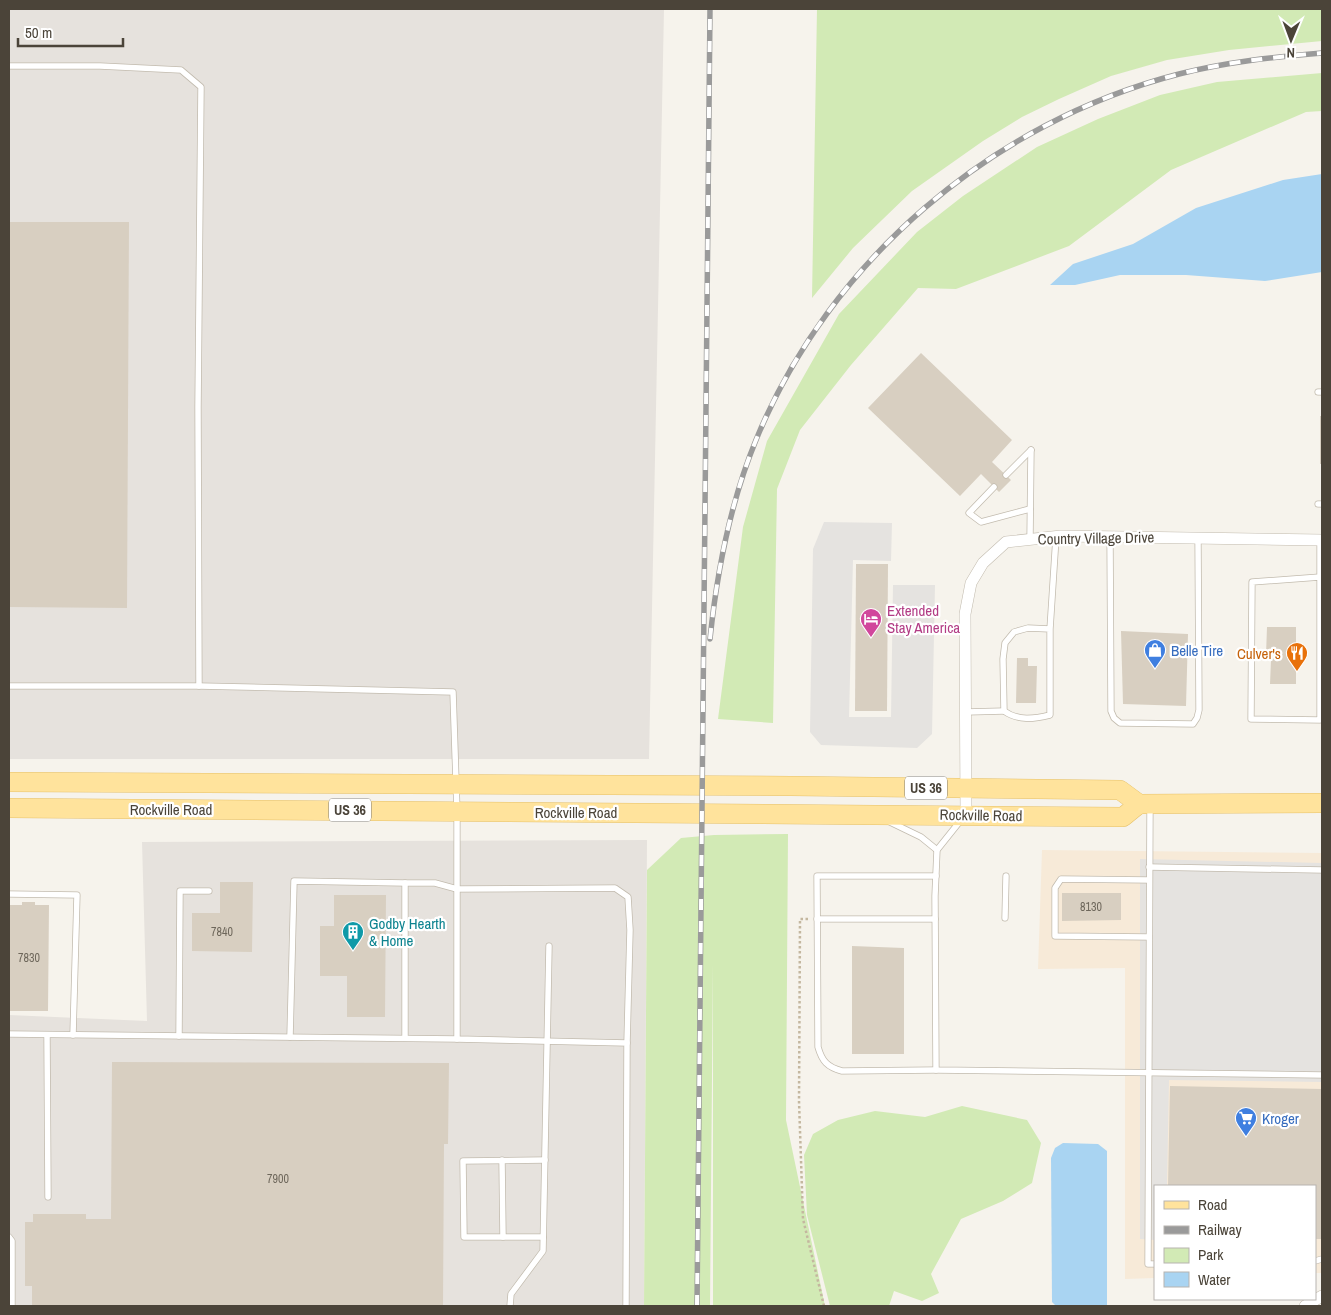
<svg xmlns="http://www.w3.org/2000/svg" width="1331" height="1315" font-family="'Archivo Narrow',sans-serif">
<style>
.commercial{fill:#f7ead8}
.industrial{fill:#e6e2dd}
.green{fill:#d2eab5}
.parking{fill:#e5e3e0}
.water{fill:#a9d4f2}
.building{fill:#d8cfc1}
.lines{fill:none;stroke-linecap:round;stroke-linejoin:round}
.service-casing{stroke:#c2bbae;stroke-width:7}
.minor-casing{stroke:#c2bbae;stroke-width:12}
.primary-casing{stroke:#e6c16a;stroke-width:20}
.path{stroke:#c4b79f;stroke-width:2.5;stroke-dasharray:2.5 2.5;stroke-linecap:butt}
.service{stroke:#fff;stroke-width:5.5}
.minor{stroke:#fff;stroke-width:11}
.primary{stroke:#ffe39c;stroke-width:19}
.rail-casing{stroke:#9a9a9a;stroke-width:5.5}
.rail{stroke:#fff;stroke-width:4;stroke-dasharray:11;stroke-linecap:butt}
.labels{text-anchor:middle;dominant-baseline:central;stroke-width:4.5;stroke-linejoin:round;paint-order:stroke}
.number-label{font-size:12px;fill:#6e675b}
.shield{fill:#fff;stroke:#817c74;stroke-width:1}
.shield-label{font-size:14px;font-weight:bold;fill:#4b4439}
.street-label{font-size:15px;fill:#4b4439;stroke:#fff}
.hotel-label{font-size:15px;fill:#b23c85;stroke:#fff;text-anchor:start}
.shop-label{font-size:15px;fill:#366cbe;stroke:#fff;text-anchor:start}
.food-label{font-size:15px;fill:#c56008;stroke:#fff;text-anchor:end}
.culture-label{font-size:15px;fill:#0d838f;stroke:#fff;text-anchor:start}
</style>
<rect width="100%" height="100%" fill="#f6f3ec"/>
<path class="commercial" d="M1042,850L1322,853V1273H1315V1186H1155V1278L1125,1279V968L1038,969Z"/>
<g class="industrial">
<path d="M9,9H664L649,759H9Z"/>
<path d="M647,840L644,1306H9V1015L147,1021L142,842Z"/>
</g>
<g class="green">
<path d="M817,9H1322V41L1229,50L1167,60L1111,76L1059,99L1022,117L983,141L912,191L853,248L812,298Z"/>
<path d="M1322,73V111L1306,112L1171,170L1069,246L956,289L918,288L851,365L800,430L777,489L773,723L718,719L743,527L767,441L839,314L917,232L963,196L1037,147L1098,119L1160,95L1217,82Z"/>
<path d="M788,834L786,1120L825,1306H713V963L710,1306H644L647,870L681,838L714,835Z"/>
<path d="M962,1106L1027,1120L1041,1143L1032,1183L1003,1201L961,1219L931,1274L939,1293L922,1301L894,1291L889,1306H830L807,1215L804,1155L813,1134L838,1120L875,1111L925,1117Z"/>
</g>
<g class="parking">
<path d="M824,522L892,523L891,561L853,560L849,717H891L893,585H935L932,734L917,748L821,745L810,732L813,549Z"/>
<path d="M1140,859L1322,863V1082L1169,1080L1167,1186H1155V1240L1140,1239Z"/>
</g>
<g class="water">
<path d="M1322,174V272L1265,281L1186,275H1120L1075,285H1050L1073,264L1133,244L1196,208L1283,180Z"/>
<path d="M1063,1143L1098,1144L1107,1151V1306H1056L1052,1302L1051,1158L1055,1148Z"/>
</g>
<g class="building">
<path d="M9,222H129L127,608L9,607Z"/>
<path d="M921,353L1012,440L992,462L1011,480L999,492L981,474L960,496L868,408Z"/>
<rect x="1320" y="416" width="2" height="48"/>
<path d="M856,564H888L887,711H855Z"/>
<path d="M1267,627H1296V684H1270L1271,660L1266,655Z"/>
<path d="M1121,631L1188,634L1186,706L1123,704Z"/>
<path d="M1017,658H1028V666H1037L1036,703H1016Z"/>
<path d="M220,882H253L252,952L192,951V913H220Z"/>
<path d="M1062,893H1121V920L1062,921Z"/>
<path d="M334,895H386L385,1017H347V976H320V926H334Z"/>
<path d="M22,902H35V905H49L48,1011H9V905H22Z"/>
<path d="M852,946L904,948V1054H852Z"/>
<path d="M112,1062L449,1063L448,1144H444L443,1306H32V1286H25V1222H33V1214H86V1219H111Z"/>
<path d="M1170,1086L1322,1089V1239H1315V1186H1168Z"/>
</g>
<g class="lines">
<g class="service-casing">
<g id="service">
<path d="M9,66H100L181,70L201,87L198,407L199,686H9"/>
<path d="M1318,392H1322"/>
<path d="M1006,475L1031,450"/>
<path d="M994,487L969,513L981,522L1030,509"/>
<path d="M1318,504H1322"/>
<path d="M1110,537L1111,711L1114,718L1120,723L1193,724L1197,718L1199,710L1198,538"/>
<path d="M1030,539L1031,450"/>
<path d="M1320,540V720L1251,719L1252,582L1320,577"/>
<path d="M1050,629L1028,628L1014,632L1005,643L1003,659L1004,711C1018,721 1034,719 1050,715V629L1056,537"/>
<path d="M199,686L453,692L457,811V1039L627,1043L626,1306"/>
<path d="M966,712L1004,711"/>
<path d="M1150,806L1148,1264H1155"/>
<path d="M961,820L937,850L935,896L936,1070L1322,1075"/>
<path d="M890,822L921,837L937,850"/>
<path d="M1149,867L1322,870"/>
<path d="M9,894L77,895L73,1035"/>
<path d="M1005,918L1006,876"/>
<path d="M817,919H935"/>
<path d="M1149,937L1055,936V888L1061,879L1149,880"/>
<path d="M9,1034L457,1039"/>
<path d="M47,1035L48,1197"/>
<path d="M179,1036L180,891H209"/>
<path d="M290,1037L294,881L405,883"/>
<path d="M405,1038V883H435L457,889L615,888L628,897L630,930L627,1043"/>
<path d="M936,1070L842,1071C827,1067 822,1061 818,1047L817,876H936"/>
<path d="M502,1160L503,1237"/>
<path d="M9,1237L12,1241V1306"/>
<path d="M543,1237H464L463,1161L545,1160"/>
<path d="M1315,1261L1322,1259"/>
<path d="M510,1306L511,1294L543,1251L549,946"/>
</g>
</g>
<g class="minor-casing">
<g id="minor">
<path d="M966,815L965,614L971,583L983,563L1006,542L1061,536L1322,540"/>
<path d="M1305,1306L1322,1296"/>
</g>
</g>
<g class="primary-casing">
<g id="primary">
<path d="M9,782L791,786L1120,790L1139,804L1322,803"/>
<path d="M9,808L1123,817L1139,804"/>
</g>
</g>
<path class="path" d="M808,919H800L799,1101L803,1219L824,1306"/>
<use href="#service" class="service"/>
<use href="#minor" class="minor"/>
<use href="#primary" class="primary"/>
<g class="rail-casing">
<g id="rail">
<path d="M710,639C717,571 730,503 756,440C829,261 992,122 1179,74C1226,62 1274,57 1322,53"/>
<path d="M697,1306L710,9"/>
</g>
</g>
<use href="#rail" class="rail"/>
</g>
<defs>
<g id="hotel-pin" transform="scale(1.125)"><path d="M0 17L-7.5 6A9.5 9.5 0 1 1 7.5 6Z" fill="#d1479c" stroke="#fff"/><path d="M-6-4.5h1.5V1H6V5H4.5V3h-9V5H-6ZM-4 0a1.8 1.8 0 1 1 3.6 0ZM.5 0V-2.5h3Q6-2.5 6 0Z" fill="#fff"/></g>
<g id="shop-pin" transform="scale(1.125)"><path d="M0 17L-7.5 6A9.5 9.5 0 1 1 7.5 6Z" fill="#3f7fe0" stroke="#fff"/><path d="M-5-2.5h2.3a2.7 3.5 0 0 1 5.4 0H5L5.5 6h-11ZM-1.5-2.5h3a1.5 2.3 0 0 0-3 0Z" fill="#fff"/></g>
<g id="restaurant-pin" transform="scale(1.125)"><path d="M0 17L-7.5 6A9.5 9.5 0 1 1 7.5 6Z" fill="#e8710a" stroke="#fff"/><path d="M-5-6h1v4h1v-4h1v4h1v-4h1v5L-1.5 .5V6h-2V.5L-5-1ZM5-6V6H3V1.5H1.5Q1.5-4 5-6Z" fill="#fff"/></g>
<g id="building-pin" transform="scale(1.125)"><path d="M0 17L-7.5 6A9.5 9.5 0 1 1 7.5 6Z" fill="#0f9aa8" stroke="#fff"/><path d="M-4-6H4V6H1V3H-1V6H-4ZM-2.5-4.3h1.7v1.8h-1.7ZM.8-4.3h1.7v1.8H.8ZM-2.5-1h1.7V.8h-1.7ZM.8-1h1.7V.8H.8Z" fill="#fff"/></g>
<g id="supermarket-pin" transform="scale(1.125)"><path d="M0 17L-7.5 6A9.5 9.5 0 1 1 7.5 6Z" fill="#3f7fe0" stroke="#fff"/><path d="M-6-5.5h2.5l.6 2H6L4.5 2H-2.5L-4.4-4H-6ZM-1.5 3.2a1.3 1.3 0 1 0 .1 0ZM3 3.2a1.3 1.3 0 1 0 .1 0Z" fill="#fff"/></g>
</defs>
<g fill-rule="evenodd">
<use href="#hotel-pin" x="871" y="619"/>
<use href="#shop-pin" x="1155" y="650"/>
<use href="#restaurant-pin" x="1297" y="653"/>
<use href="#building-pin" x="353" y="932"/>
<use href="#supermarket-pin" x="1246" y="1118"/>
</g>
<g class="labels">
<g class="number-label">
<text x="1091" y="907">8130</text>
<text x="222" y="932">7840</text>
<text x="29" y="958">7830</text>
<text x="278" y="1179">7900</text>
</g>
<g class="shield">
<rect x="905" y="776.5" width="42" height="23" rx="4"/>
<rect x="329" y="798.5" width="42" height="23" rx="4"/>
</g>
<g class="shield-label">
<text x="926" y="788">US 36</text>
<text x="350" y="810">US 36</text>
</g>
<g class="street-label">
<text transform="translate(1096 538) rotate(-1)">Country Village Drive</text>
<text x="171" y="809">Rockville Road</text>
<text x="576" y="812">Rockville Road</text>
<text transform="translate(981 815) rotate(1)">Rockville Road</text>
</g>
<g class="hotel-label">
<text x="887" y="610">Extended<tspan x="887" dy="17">Stay America</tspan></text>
</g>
<g class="shop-label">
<text x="1171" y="650">Belle Tire</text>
<text x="1262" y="1118">Kroger</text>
</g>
<g class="food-label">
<text x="1281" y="653">Culver's</text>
</g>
<g class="culture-label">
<text x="369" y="923">Godby Hearth<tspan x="369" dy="17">&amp; Home</tspan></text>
</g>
</g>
<rect width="1331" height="1315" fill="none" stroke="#4b4439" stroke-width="20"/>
<rect x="1154" y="1185" width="162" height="115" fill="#ffffff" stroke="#b7b4b0"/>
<rect x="1164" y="1201" width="25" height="8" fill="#ffe39c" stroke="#b7b4b0"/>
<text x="1198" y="1210" font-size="15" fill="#4b4439">Road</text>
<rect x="1164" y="1226" width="25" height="8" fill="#9a9a9a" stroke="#b7b4b0"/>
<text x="1198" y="1235" font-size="15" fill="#4b4439">Railway</text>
<rect x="1164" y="1248" width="25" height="15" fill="#d2eab5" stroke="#b7b4b0"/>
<text x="1198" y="1260" font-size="15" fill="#4b4439">Park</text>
<rect x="1164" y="1272" width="25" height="15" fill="#a9d4f2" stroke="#b7b4b0"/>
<text x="1198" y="1285" font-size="15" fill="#4b4439">Water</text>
<g transform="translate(1291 40) rotate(181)" stroke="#ffffff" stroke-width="4" paint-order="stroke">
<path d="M0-4L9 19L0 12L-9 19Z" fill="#4b4439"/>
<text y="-8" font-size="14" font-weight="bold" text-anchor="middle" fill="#4b4439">N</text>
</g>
<path d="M18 38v8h105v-8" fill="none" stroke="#4b4439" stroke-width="2.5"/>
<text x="25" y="38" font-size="15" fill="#4b4439" stroke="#ffffff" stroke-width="4" paint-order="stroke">50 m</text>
</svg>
